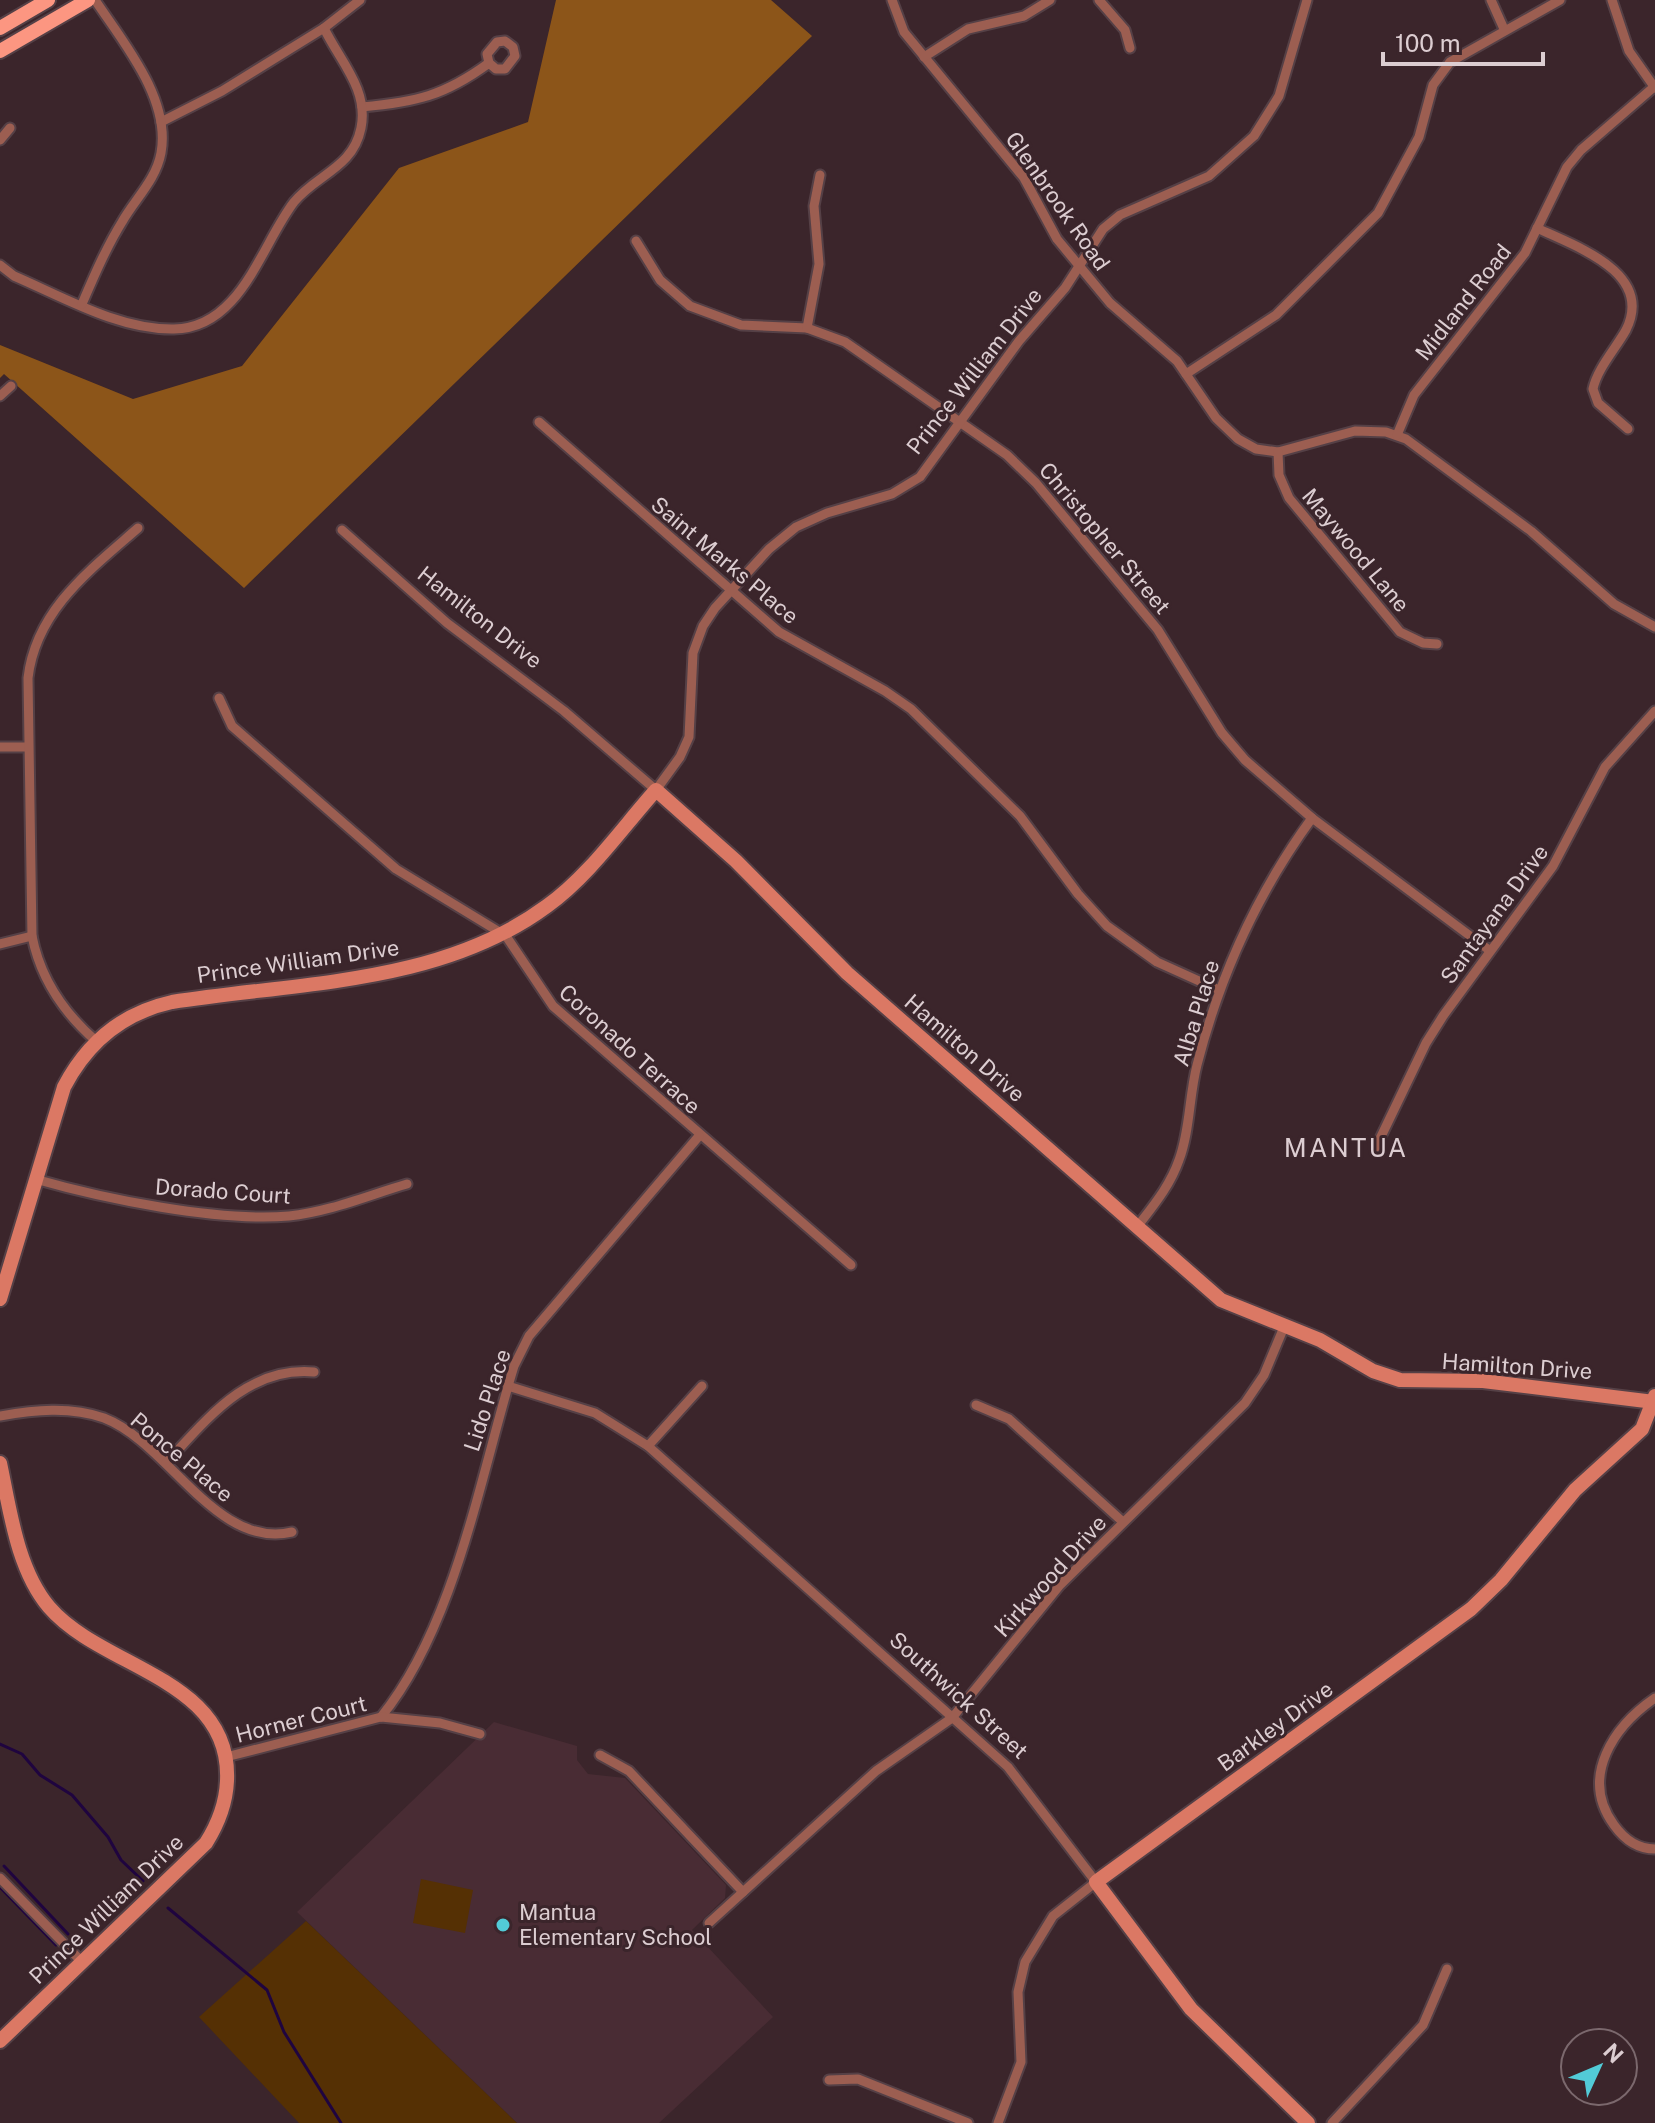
<svg xmlns="http://www.w3.org/2000/svg" width="1655" height="2123" font-family="'Public Sans',sans-serif">
<style>
.built{fill:#492c34}
.green{fill:#553004}
.forest{fill:#8c5519}
.lines{fill:none;stroke-linecap:round;stroke-linejoin:round}
.stream{stroke:#1f043f;stroke-width:3}
.street-casing{stroke:#554046;stroke-width:13}
.secondary-casing{stroke:#554046;stroke-width:18}
.primary-casing{stroke:#554046;stroke-width:18}
.street{stroke:#9c5e51;stroke-width:9}
.secondary{stroke:#db7864;stroke-width:14}
.primary{stroke:#fc9681;stroke-width:14}
.poi-dot{fill:#52cbd7;stroke:#3b252b;stroke-width:3}
.labels{text-anchor:middle;dominant-baseline:central;stroke-width:6;stroke-linejoin:round;paint-order:stroke}
.street-label{font-size:22px;fill:#dccdd1;stroke:#3b252b}
.poi-label{font-size:22px;fill:#dccdd1;stroke:#3b252b;text-anchor:start}
.quarter-label{font-size:26px;letter-spacing:2px;fill:#dccdd1;stroke:#3b252b}
</style>
<rect width="100%" height="100%" fill="#3b252b"/>
<path class="built" d="M494,1722L577,1746V1760L588,1774L625,1778L726,1885L725,1898L692,1930L773,2017L659,2123H517L297,1912Z"/>
<g class="green">
<path d="M421,1879L473,1890L465,1933L413,1923Z"/>
<path d="M306,1921L517,2123H299L199,2017Z"/>
</g>
<path class="forest" d="M556,0H771L812,36L244,588L4,374L0,378V345L133,399L242,366L399,168L528,122Z"/>
<g class="lines">
<g class="stream">
<path d="M0,1744L22,1754L40,1775L72,1795L108,1837L121,1860L143,1881"/>
<path d="M4,1866L68,1934"/>
<path d="M0,1887L56,1945"/>
<path d="M168,1908L267,1990L284,2032L341,2123"/>
</g>
<g class="street-casing">
<g id="street">
<path d="M892,0L904,32L1024,178L1057,239L1110,303L1177,361L1216,418L1238,439L1256,449L1278,452L1355,431L1386,432L1406,439L1531,531L1614,604L1655,627"/>
<path d="M1099,0L1125,30L1130,48"/>
<path d="M1491,0L1504,29"/>
<path d="M1612,0L1629,51L1655,88"/>
<path d="M924,57L968,29L1024,16L1050,0"/>
<path d="M362,107C416,102 444,96 489,63L496,69H505L515,56L513,47L505,41L497,42L487,54L489,63"/>
<path d="M161,122L222,91L324,28L360,0"/>
<path d="M0,140L10,128"/>
<path d="M1537,228C1574,246 1655,272 1626,330C1616,348 1597,369 1593,389L1598,403L1628,429"/>
<path d="M636,241L660,280L690,306L741,325L807,328L845,342L1007,455L1036,483L1158,630L1222,733L1245,760L1312,818L1489,950"/>
<path d="M0,265L14,276C63,297 119,330 174,329C241,328 261,245 294,202C317,174 353,168 361,128C369,89 339,60 324,28"/>
<path d="M82,304C94,276 106,248 122,222C135,199 156,180 161,153C171,99 123,42 95,0"/>
<path d="M807,328L819,264L814,206L820,175"/>
<path d="M1186,374L1276,315L1378,213L1419,137L1433,85L1450,62L1560,0"/>
<path d="M0,396L11,386"/>
<path d="M539,422L779,632L885,691L911,709L1020,816L1078,894L1107,926L1157,962L1219,990"/>
<path d="M1397,435L1414,395L1525,253L1567,167L1581,150L1654,87"/>
<path d="M1278,452L1279,475L1289,498L1400,632L1423,643L1437,644"/>
<path d="M342,530L447,623L564,711L656,790L680,757L689,737L693,653L703,626L715,608L769,549L796,527L827,513L892,494L920,477L1019,341L1065,288L1103,229L1120,215L1209,176L1254,136L1279,96L1307,0"/>
<path d="M219,698L232,726L396,869L506,936L553,1006L851,1265"/>
<path d="M0,747H27"/>
<path d="M0,944L32,936"/>
<path d="M96,1041C64,1013 40,977 32,936L28,678C36,610 90,570 138,528"/>
<path d="M1376,1147L1426,1043L1443,1016L1553,866L1605,767L1655,711"/>
<path d="M35,1179C105,1199 217,1222 289,1216C329,1212 369,1195 407,1184"/>
<path d="M1137,1227C1153,1206 1170,1186 1179,1160C1190,1131 1189,1096 1197,1065C1220,975 1258,892 1312,818"/>
<path d="M508,1386L595,1413L648,1446L1008,1767L1096,1882L1053,1916L1025,1962L1018,1992L1021,2062L998,2123"/>
<path d="M976,1405L1009,1419L1123,1522"/>
<path d="M0,1416C34,1410 70,1406 104,1418C169,1443 216,1550 292,1532"/>
<path d="M648,1446L702,1386"/>
<path d="M166,1463C207,1419 248,1366 314,1372"/>
<path d="M1655,1698C1614,1726 1579,1777 1614,1825C1624,1839 1637,1849 1655,1849"/>
<path d="M381,1717C455,1626 480,1477 514,1366L529,1336L699,1136"/>
<path d="M600,1755L629,1771L743,1892"/>
<path d="M226,1757L381,1717L440,1723L480,1734"/>
<path d="M0,1878L82,1962"/>
<path d="M709,1923L876,1771L952,1718L1060,1585L1245,1403L1264,1375L1284,1327"/>
<path d="M829,2080L858,2079L968,2123"/>
<path d="M1332,2123L1423,2025L1447,1969"/>
</g>
</g>
<g class="secondary-casing">
<g id="secondary">
<path d="M0,1299L64,1087C87,1043 122,1013 172,1002C298,982 440,985 547,906C589,876 622,828 656,790L736,861L847,973L1221,1300L1320,1340L1373,1371L1400,1380L1483,1381L1654,1402"/>
<path d="M0,1463C10,1510 17,1569 49,1607C102,1669 232,1678 227,1781C226,1803 218,1824 206,1843L0,2041"/>
<path d="M1308,2123L1191,2009L1096,1882L1471,1609L1501,1580L1575,1490L1642,1429L1655,1396"/>
</g>
</g>
<g class="primary-casing">
<g id="primary">
<path d="M0,28L48,0"/>
<path d="M0,51L88,0"/>
</g>
</g>
<use href="#street" class="street"/>
<use href="#secondary" class="secondary"/>
<use href="#primary" class="primary"/>
</g>
<circle class="poi-dot" cx="503" cy="1925" r="8"/>
<g class="labels">
<g class="street-label">
<text transform="translate(1058 201) rotate(55)">Glenbrook Road</text>
<text transform="translate(1463 302) rotate(-52)">Midland Road</text>
<text transform="translate(974 371) rotate(-52)">Prince William Drive</text>
<text transform="translate(1105 538) rotate(50)">Christopher Street</text>
<text transform="translate(1356 550) rotate(50)">Maywood Lane</text>
<text transform="translate(725 560) rotate(40)">Saint Marks Place</text>
<text transform="translate(480 617) rotate(38)">Hamilton Drive</text>
<text transform="translate(1494 914) rotate(-54)">Santayana Drive</text>
<text transform="translate(298 961) rotate(-8)">Prince William Drive</text>
<text transform="translate(1196 1013) rotate(-73)">Alba Place</text>
<text transform="translate(965 1048) rotate(41)">Hamilton Drive</text>
<text transform="translate(630 1049) rotate(42)">Coronado Terrace</text>
<text transform="translate(223 1191) rotate(4)">Dorado Court</text>
<text transform="translate(1517 1366) rotate(4)">Hamilton Drive</text>
<text transform="translate(487 1400) rotate(-72)">Lido Place</text>
<text transform="translate(182 1457) rotate(40)">Ponce Place</text>
<text transform="translate(1050 1576) rotate(-48)">Kirkwood Drive</text>
<text transform="translate(959 1695) rotate(42)">Southwick Street</text>
<text transform="translate(301 1719) rotate(-14)">Horner Court</text>
<text transform="translate(1275 1726) rotate(-36)">Barkley Drive</text>
<text transform="translate(106 1909) rotate(-44)">Prince William Drive</text>
</g>
<g class="poi-label">
<text x="519" y="1912">Mantua<tspan x="519" dy="25">Elementary School</tspan></text>
</g>
<g class="quarter-label">
<text x="1346" y="1147">MANTUA</text>
</g>
</g>
<g transform="translate(1599 2067) rotate(46)"><circle r="38" fill="#3b252b" stroke="#7b686d" stroke-width="2"/>
<path d="M0-6L14 30L0 20L-14 30Z" fill="#52cbd7"/>
<text y="-12" font-size="22" font-weight="bold" text-anchor="middle" fill="#dccdd1">N</text>
</g>
<path d="M1383 52v12h160v-12" fill="none" stroke="#dccdd1" stroke-width="4"/>
<text x="1395" y="52" font-size="24" fill="#dccdd1" stroke="#3b252b" stroke-width="6" paint-order="stroke">100 m</text>
</svg>
